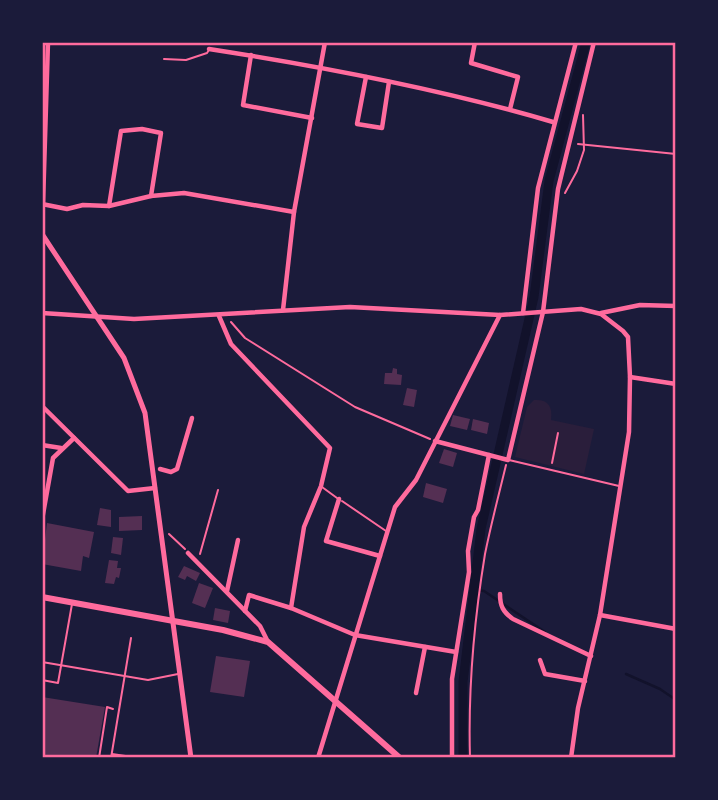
<svg xmlns="http://www.w3.org/2000/svg" width="718" height="800" font-family="Bitter,serif">
<style>
.green{fill:#2a1e3b}
.lines{fill:none;stroke-linecap:round;stroke-linejoin:round}
.stream{stroke:#12122b;stroke-width:2.5}
.canal{stroke:#12122b;stroke-width:9}
.building{fill:#542f53}
.path{stroke:#ff6b9d;stroke-width:2}
.service{stroke:#ff6b9d;stroke-width:2}
.minor{stroke:#ff6b9d;stroke-width:4.5}
.tertiary{stroke:#ff6b9d;stroke-width:5}
.secondary{stroke:#ff6b9d;stroke-width:6}
.neatline{fill:none;stroke:#ff6b9d;stroke-width:2.5}
</style>
<rect width="100%" height="100%" fill="#1b1b3a"/>
<path class="green" d="M534,400C548,399 553,406 551,420L594,429L584,474L515,457L527,407Z"/>
<g class="lines">
<g class="stream">
<path d="M474,590L484,591L545,632"/>
<path d="M626,674L660,689L676,700"/>
</g>
<path class="canal" d="M463,758V682L481,529L534,297L549,181L586,42"/>
</g>
<g class="building">
<path d="M393,368L397,369V374L402,375L401,385L384,384L385,373H392Z"/>
<path d="M407,388L417,390L414,407L403,405Z"/>
<path d="M453,415L470,419L467,430L450,426Z"/>
<path d="M473,419L489,423L487,434L471,430Z"/>
<path d="M444,449L457,453L453,467L439,463Z"/>
<path d="M426,483L447,489L443,503L423,497Z"/>
<path d="M100,508L111,510V527L97,525Z"/>
<path d="M142,516V530L119,531V517Z"/>
<path d="M47,523L94,532L89,558L83,556L81,571L42,564Z"/>
<path d="M113,537L123,538L121,555L111,553Z"/>
<path d="M109,560L118,561L117,568H121L119,578L116,577L114,584L105,583Z"/>
<path d="M184,566L200,573L196,581L187,576L185,580L178,577Z"/>
<path d="M199,583L213,588L205,608L192,603Z"/>
<path d="M215,608L230,611L228,623L213,620Z"/>
<path d="M216,656L250,661L244,697L210,692Z"/>
<path d="M42,697L105,707L96,758H42Z"/>
</g>
<g class="lines">
<g class="path">
<path d="M578,144L676,154"/>
<path d="M565,193L577,171L584,150L583,115"/>
<path d="M231,322L245,338L355,407L430,439"/>
<path d="M552,463L558,433"/>
<path d="M169,534L185,549"/>
<path d="M200,554L218,490"/>
<path d="M99,758L107,707L113,709"/>
<path d="M470,758C468,690 474,621 485,554C491,524 499,494 506,465"/>
</g>
<g class="service">
<path d="M164,59L186,60L207,53L209,50"/>
<path d="M509,460L619,486"/>
<path d="M322,487L337,498"/>
<path d="M342,501L386,531"/>
<path d="M42,662L148,680L178,674"/>
<path d="M42,680L58,683L72,604"/>
<path d="M112,754L139,758"/>
<path d="M111,758L131,638"/>
</g>
<g class="minor">
<path d="M475,42L471,63L518,77L510,109"/>
<path d="M209,49C325,67 441,89 553,122"/>
<path d="M251,55L243,105L312,118"/>
<path d="M366,77L357,124L382,128L389,82"/>
<path d="M42,204L67,209L83,205L109,206L151,196L184,193L294,212"/>
<path d="M43,204L48,42"/>
<path d="M109,206L121,131L142,129L161,133L151,196"/>
<path d="M283,310L294,212L325,42"/>
<path d="M42,313L134,319L350,307L500,315L581,309L601,314L623,331L628,337L630,377L629,432L600,615L578,708L571,758"/>
<path d="M523,313L538,188L576,42"/>
<path d="M601,313L640,305L676,306"/>
<path d="M219,316L231,344L330,448L321,486L304,527L291,608"/>
<path d="M630,377L676,384"/>
<path d="M42,406L128,491L155,488"/>
<path d="M435,441L508,460L543,312L558,189L594,42"/>
<path d="M42,445L61,448"/>
<path d="M160,469L171,472L177,469L192,418"/>
<path d="M339,499L326,541L380,556"/>
<path d="M42,520L53,458L74,438"/>
<path d="M188,553L260,626L268,642"/>
<path d="M227,591L238,540"/>
<path d="M500,594C500,606 503,612 513,619L591,656"/>
<path d="M245,611L249,595L291,608L355,635L456,652"/>
<path d="M600,615L676,629"/>
<path d="M540,660L545,674L585,681"/>
<path d="M416,693L425,647"/>
<path d="M318,758L395,507L416,480L500,315"/>
<path d="M452,758V679L469,572L468,551L474,517L478,510L489,455"/>
</g>
<path class="tertiary" d="M42,234L124,358L145,413L191,758"/>
<path class="secondary" d="M42,597L223,630L268,642L400,758"/>
</g>
<rect width="718" height="800" fill="none" stroke="#1b1b3a" stroke-width="88"/>
<rect x="44" y="44" width="630" height="712" class="neatline"/>
</svg>
